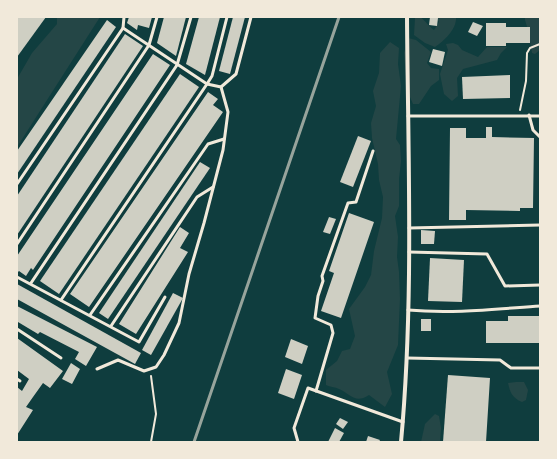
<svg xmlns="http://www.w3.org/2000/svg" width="557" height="459" font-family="'DM Sans',sans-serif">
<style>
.green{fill:#244646}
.building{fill:#cfcfc3}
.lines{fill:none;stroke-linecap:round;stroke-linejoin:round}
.path{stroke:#f1e9da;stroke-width:2}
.service{stroke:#f1e9da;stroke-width:3}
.minor{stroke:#f1e9da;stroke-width:4}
.rail{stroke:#97a49c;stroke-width:3}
</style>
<rect width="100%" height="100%" fill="#0f3d3e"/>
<g class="green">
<path d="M57,17H100L17,147V79L32,53L57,24Z"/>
<path d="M420,17C426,21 428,26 434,30L439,22L436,17H456C457,29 444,41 435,47L425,43L414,35L415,18Z"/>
<path d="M525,17H540V50L535,54L532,53L528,30L525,20Z"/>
<path d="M408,38L416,40L431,52L427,63L431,68L439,69V80L431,86L419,104H413L407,90L404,53Z"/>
<path d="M390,42L399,48L398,64L401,86L396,139L400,145L401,161L399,179V206L395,216L398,237L397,257L399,272L400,299L398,345L387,372L392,394L385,407L369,395C355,404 352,395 339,389C335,387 330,387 326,385V370L337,361L342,351L350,349L355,336L349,309L365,287L371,275L374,251L382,218L383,197L379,180L378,164L372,138L371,123L376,106L373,91L379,73L380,53Z"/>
<path d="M453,43L458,45L462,50L478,57L487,47H507L501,53L497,60L463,69L457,78L458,96L452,101L444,94L440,74L448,50L446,44Z"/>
<path d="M516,382H524L528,390L526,400L522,402C512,398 510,392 508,383Z"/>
<path d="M435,414L439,416L441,428L440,442H421L425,424Z"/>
</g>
<g class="building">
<path d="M17,17H46L17,57Z"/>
<path d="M129,17H152L149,28L138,25L137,30L127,23Z"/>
<path d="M164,17H186L176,56L157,43Z"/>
<path d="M199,17H220L205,75L186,64Z"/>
<path d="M233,17H245L230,74L219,71Z"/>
<path d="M430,17L438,18L437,26L429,25Z"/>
<path d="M107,20L116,27L17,174V151Z"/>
<path d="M473,22L483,26L477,36L468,32Z"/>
<path d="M486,23H506V27H530V43H506V46H486Z"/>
<path d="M125,34L143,46L17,235V196Z"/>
<path d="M433,49L445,52L442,66L429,62Z"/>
<path d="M153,54L170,65L33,270L31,268L26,276L19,271L18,272L17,271V256Z"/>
<path d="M180,74L199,87L59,294L40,281Z"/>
<path d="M510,75V98L463,99L462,77Z"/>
<path d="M208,92L218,99L213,105L223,112L89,307L70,294Z"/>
<path d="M486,127H492V137L534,138L533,208H520V211L466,210V220H449L450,128H466V138H486Z"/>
<path d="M358,136L371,141L353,187L340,182Z"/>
<path d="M200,162L210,168L108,319L99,313Z"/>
<path d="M349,213L374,222L341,318L321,311L334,273L329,271Z"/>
<path d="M329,217L336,219L330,234L323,232Z"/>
<path d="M180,227L189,233L180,248L188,252L136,334L119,324Z"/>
<path d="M421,230L435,231L434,244H421Z"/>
<path d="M430,258L464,260L462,302L428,301Z"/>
<path d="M17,284L141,353L135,364L17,299Z"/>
<path d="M173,293L183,298L151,355L142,350Z"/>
<path d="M17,306L97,347L86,366L75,359L79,352L40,332L38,334L18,322Z"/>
<path d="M508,316H540V343H486V321H508Z"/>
<rect x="421" y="319" width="10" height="12"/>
<path d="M17,338L63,371L50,388L43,383L33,397L26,407L33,410L17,435V387L22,391L29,379L17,370Z"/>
<path d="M291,339L308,346L302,364L285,357Z"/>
<path d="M71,363L80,369L72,384L62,379Z"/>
<path d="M286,369L302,375L294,399L278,393Z"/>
<path d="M448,375L490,378L486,442H443Z"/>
<path d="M340,418L348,422L343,429L336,424Z"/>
<path d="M335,428L344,433L339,442H328Z"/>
<path d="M368,436L380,440L379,442H366Z"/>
</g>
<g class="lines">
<g class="path">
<path d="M520,110L526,81L527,53L530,48L540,44"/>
<path d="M151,376L156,414L151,442"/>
</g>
<g class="service">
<path d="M221,87L236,74L251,17"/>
<path d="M529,115L533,130L540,137"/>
<path d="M408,116H540"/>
<path d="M17,184L123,28L124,17"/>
<path d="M409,228L540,225"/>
<path d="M17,244L149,45L157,17"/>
<path d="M409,252L487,254L505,286L540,285"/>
<path d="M17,277L139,342L165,297"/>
<path d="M31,283L177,65L191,17"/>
<path d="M61,300L207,84L212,76L227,17"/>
<path d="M408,310C452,314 496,309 540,306"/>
<path d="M90,315L208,144L224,139"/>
<path d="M111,326L197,197L213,187"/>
<path d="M17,329L61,358"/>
<path d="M407,358L500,360L511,368H540"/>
<path d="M97,369L118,360L144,371L156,367L164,355L179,323L189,274L204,223L223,150L228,112L221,87L207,84L123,28"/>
<path d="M17,379L20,381"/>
<path d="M316,391L333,333L331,325L315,318L318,296L323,281L322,276L348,203L356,202L373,151"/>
<path d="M298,442L294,428L308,388L403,422"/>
</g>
<path class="minor" d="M401,442C414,301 408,159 407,17"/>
<path class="rail" d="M194,442L339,17"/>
</g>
<rect width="557" height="459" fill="none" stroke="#f1e9da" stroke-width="36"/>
</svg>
